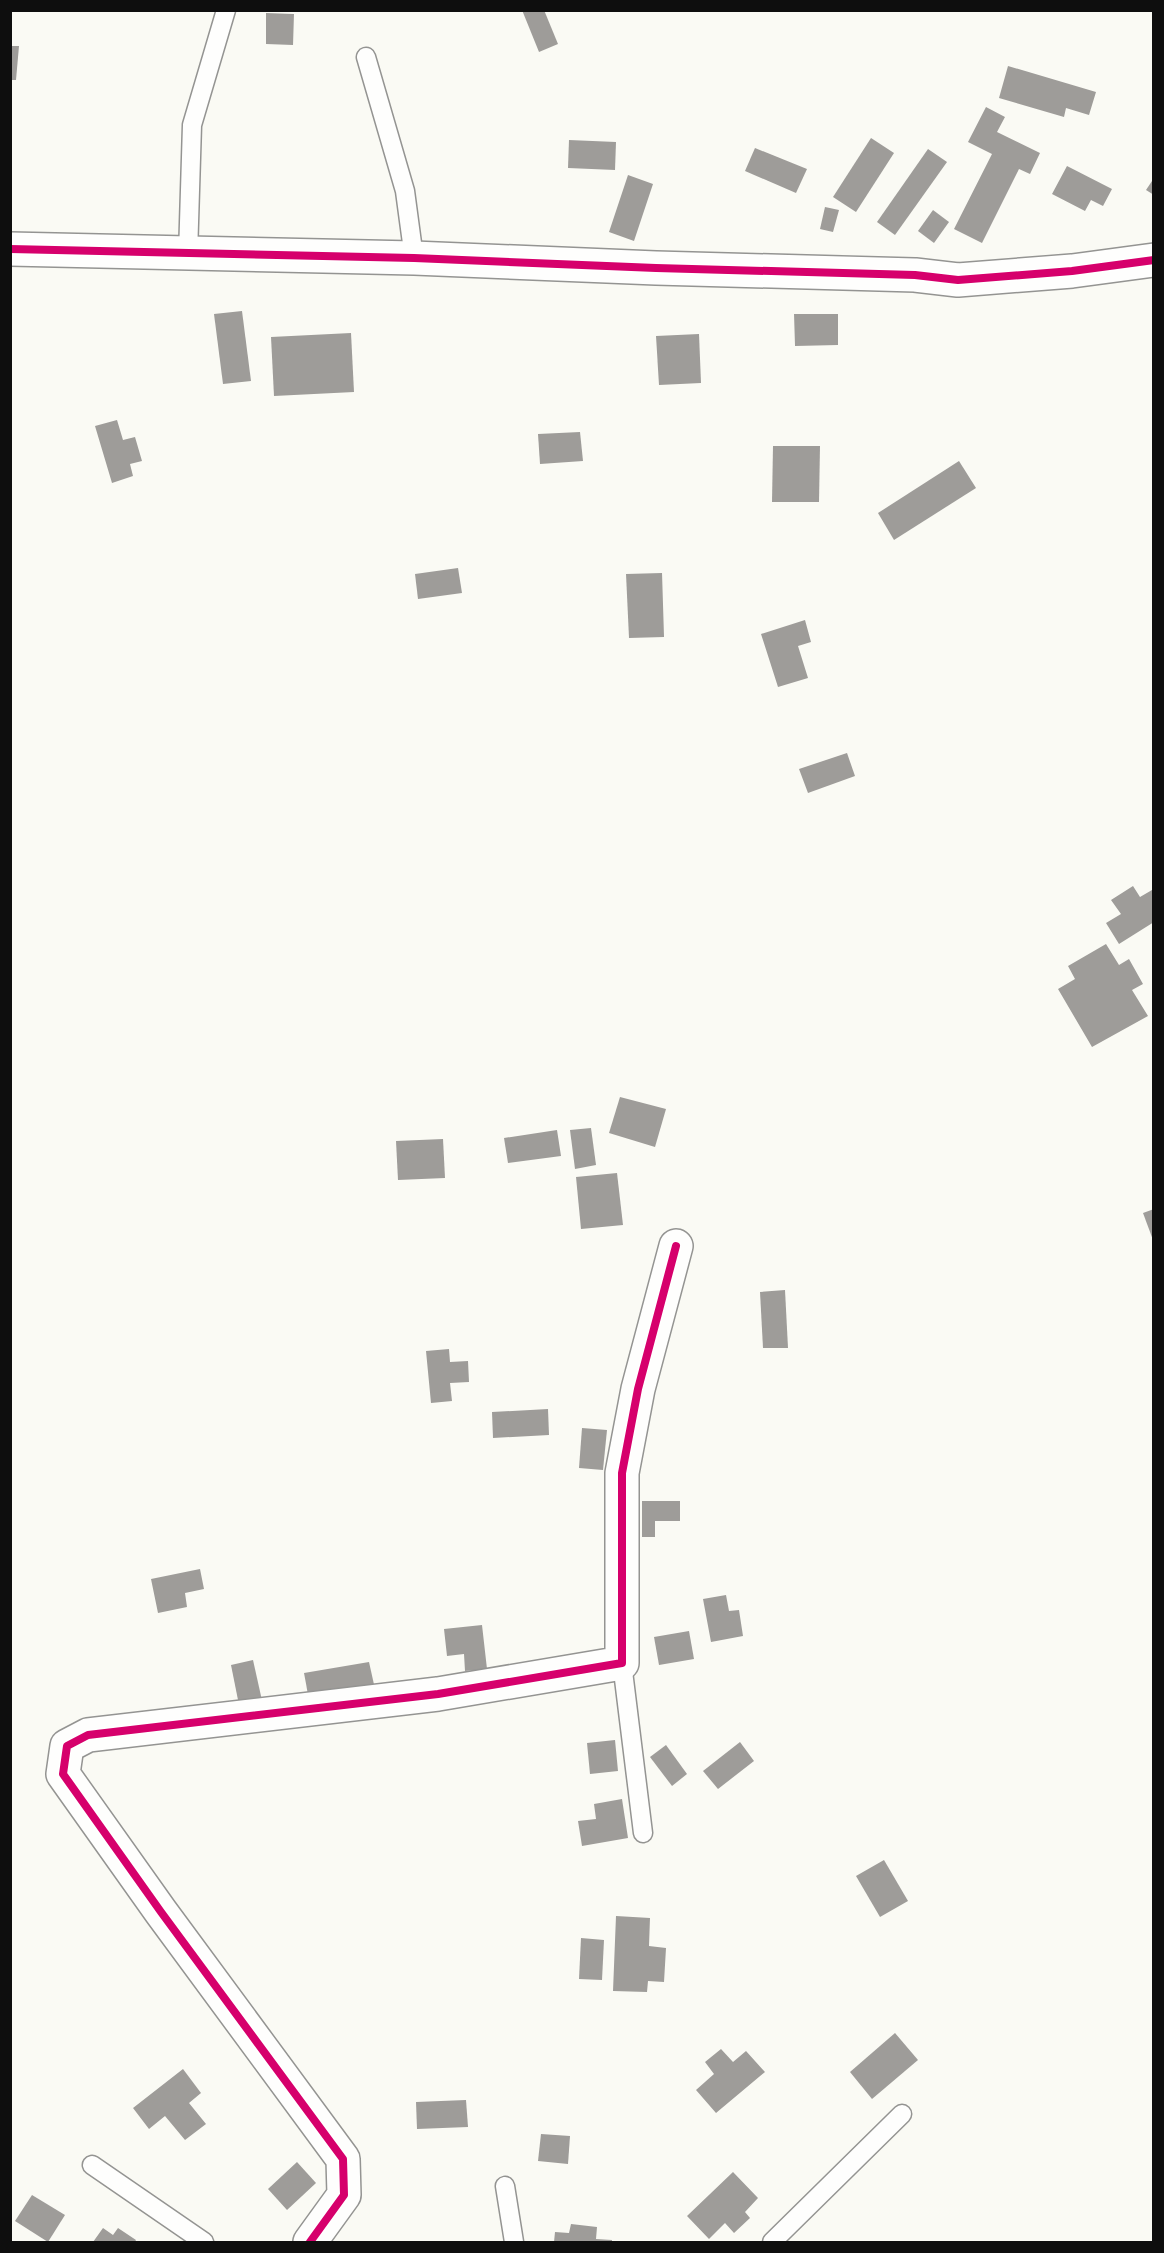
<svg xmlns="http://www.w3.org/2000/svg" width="1164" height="2253" font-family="Literata,serif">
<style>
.building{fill:#9e9c99}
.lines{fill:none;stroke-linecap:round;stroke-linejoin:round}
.lane-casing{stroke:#949492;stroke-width:21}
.street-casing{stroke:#949492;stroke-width:36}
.lane{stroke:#fefefd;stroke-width:18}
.street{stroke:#fefefd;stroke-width:33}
.cycleway-casing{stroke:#fff;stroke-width:11}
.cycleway{stroke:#d6006c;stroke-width:8}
</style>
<rect width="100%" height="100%" fill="#fafaf4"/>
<g class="building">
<path d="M522,10H544L558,44L539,52Z"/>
<path d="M266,13L294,14L293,45L266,44Z"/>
<path d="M10,46H19L16,80H10Z"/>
<path d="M1008,66L1096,92L1089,115L1066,108L1064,117L999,98Z"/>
<path d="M986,107L1005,117L997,132L1040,153L1030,174L1019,169L982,243L954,229L992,154L968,142Z"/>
<path d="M871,138L894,153L856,212L833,197Z"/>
<path d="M569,140L616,142L615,170L568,168Z"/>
<path d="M755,148L807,169L796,193L745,171Z"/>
<path d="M928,149L947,162L895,235L877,222Z"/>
<path d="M1067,166L1112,189L1103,206L1091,200L1085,211L1052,194Z"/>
<path d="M628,175L653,184L634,241L609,232Z"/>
<path d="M1154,178V195L1146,190Z"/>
<path d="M825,207L839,210L833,232L820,229Z"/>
<path d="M933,210L949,222L934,243L918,231Z"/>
<path d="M242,311L251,381L223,384L214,314Z"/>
<path d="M794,314H838V345L795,346Z"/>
<path d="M351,333L354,392L274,396L271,337Z"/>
<path d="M699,334L701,383L659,385L656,336Z"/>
<path d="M117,420L123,440L135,437L142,461L130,464L133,476L112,483L95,426Z"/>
<path d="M580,432L583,461L540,464L538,434Z"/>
<path d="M773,446H820L819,502H772Z"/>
<path d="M959,461L976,488L894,540L878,513Z"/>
<path d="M458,568L462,593L418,599L415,574Z"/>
<path d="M662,573L664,637L629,638L626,574Z"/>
<path d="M805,620L811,642L798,646L808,678L778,687L761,634Z"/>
<path d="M847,753L855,776L808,793L799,769Z"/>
<path d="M1133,886L1140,897L1152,890L1154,892V922L1119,944L1106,923L1121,914L1111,900Z"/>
<path d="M1106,944L1119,965L1129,959L1143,984L1132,990L1148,1016L1092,1047L1058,989L1075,979L1068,966Z"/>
<path d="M620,1097L666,1109L655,1147L609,1133Z"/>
<path d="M591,1128L596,1165L575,1169L570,1130Z"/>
<path d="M557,1130L561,1156L508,1163L504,1138Z"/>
<path d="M443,1139L445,1178L398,1180L396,1141Z"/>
<path d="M617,1173L623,1225L581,1229L576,1177Z"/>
<path d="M1154,1209V1240H1153L1143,1213Z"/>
<path d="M785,1290L788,1348H763L760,1292Z"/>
<path d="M449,1349L450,1362L468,1361L469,1382L450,1383L452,1401L431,1403L426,1351Z"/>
<path d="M548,1409L549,1435L493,1438L492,1412Z"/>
<path d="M582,1428L607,1430L603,1470L579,1468Z"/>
<path d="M642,1501H680V1521H655V1537H642Z"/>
<path d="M200,1569L204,1589L185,1593L187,1607L158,1613L151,1579Z"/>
<path d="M726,1595L729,1611L739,1610L743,1636L711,1642L703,1599Z"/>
<path d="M482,1625L487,1669L465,1671L464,1654L447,1656L444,1629Z"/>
<path d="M689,1631L694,1659L659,1665L654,1637Z"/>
<path d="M253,1660L263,1705L240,1710L231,1665Z"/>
<path d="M369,1662L375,1689L309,1700L304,1673Z"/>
<path d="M615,1740L618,1771L590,1774L587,1743Z"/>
<path d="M740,1742L754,1761L718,1789L703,1771Z"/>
<path d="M666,1745L687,1774L672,1786L650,1757Z"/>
<path d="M622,1799L628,1838L582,1846L578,1821L596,1819L594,1804Z"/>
<path d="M884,1860L908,1901L880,1917L856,1876Z"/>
<path d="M616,1916L650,1918L649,1946L666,1948L664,1982L648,1981L647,1992L613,1991Z"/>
<path d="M581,1938L604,1940L602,1980L579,1979Z"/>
<path d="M895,2033L918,2060L872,2099L850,2072Z"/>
<path d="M721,2049L733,2062L746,2051L765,2072L716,2113L696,2090L714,2074L705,2062Z"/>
<path d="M183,2069L201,2093L189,2103L206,2124L185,2140L165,2116L149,2129L133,2108Z"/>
<path d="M466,2100L468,2127L417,2129L416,2102Z"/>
<path d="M541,2134L570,2136L568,2164L538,2161Z"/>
<path d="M297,2162L316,2183L287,2210L268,2189Z"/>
<path d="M733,2172L758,2198L745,2212L750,2218L734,2233L725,2223L709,2239L687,2216Z"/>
<path d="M32,2195L65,2215L48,2242L15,2221Z"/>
<path d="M571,2224L597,2227L596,2239L612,2240V2242H554L555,2232L569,2233Z"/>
<path d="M103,2228L113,2235L118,2228L136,2240L135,2242H93Z"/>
</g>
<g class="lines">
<g class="lane-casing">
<g id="lane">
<path d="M366,57L405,191L414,258"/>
<path d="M188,255L192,125L226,10"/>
<path d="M622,1663L643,1833"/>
<path d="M92,2165L204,2242"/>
<path d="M505,2186L514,2242"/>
<path d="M772,2242L902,2114"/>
</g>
</g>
<g class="street-casing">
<g id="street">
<path d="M10,249L414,258L656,268L915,275L958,280L1072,271L1154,260"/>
<path d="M310,2242L344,2195L343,2159L161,1912L63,1774L67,1746L88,1735L438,1694L622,1663V1473L638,1389L676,1246"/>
</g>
</g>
<use href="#lane" class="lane"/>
<use href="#street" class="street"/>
<g class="cycleway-casing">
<g id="cycleway">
<path d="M10,249L414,258L656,268L915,275L958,280L1072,271L1154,260"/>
<path d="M310,2242L344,2195L343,2159L161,1912L63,1774L67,1746L88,1735L438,1694L622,1663V1473L638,1389L676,1246"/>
</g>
</g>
<use href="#cycleway" class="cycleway"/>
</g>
<rect width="1164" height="2253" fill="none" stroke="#0e0e0e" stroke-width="24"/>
</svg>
